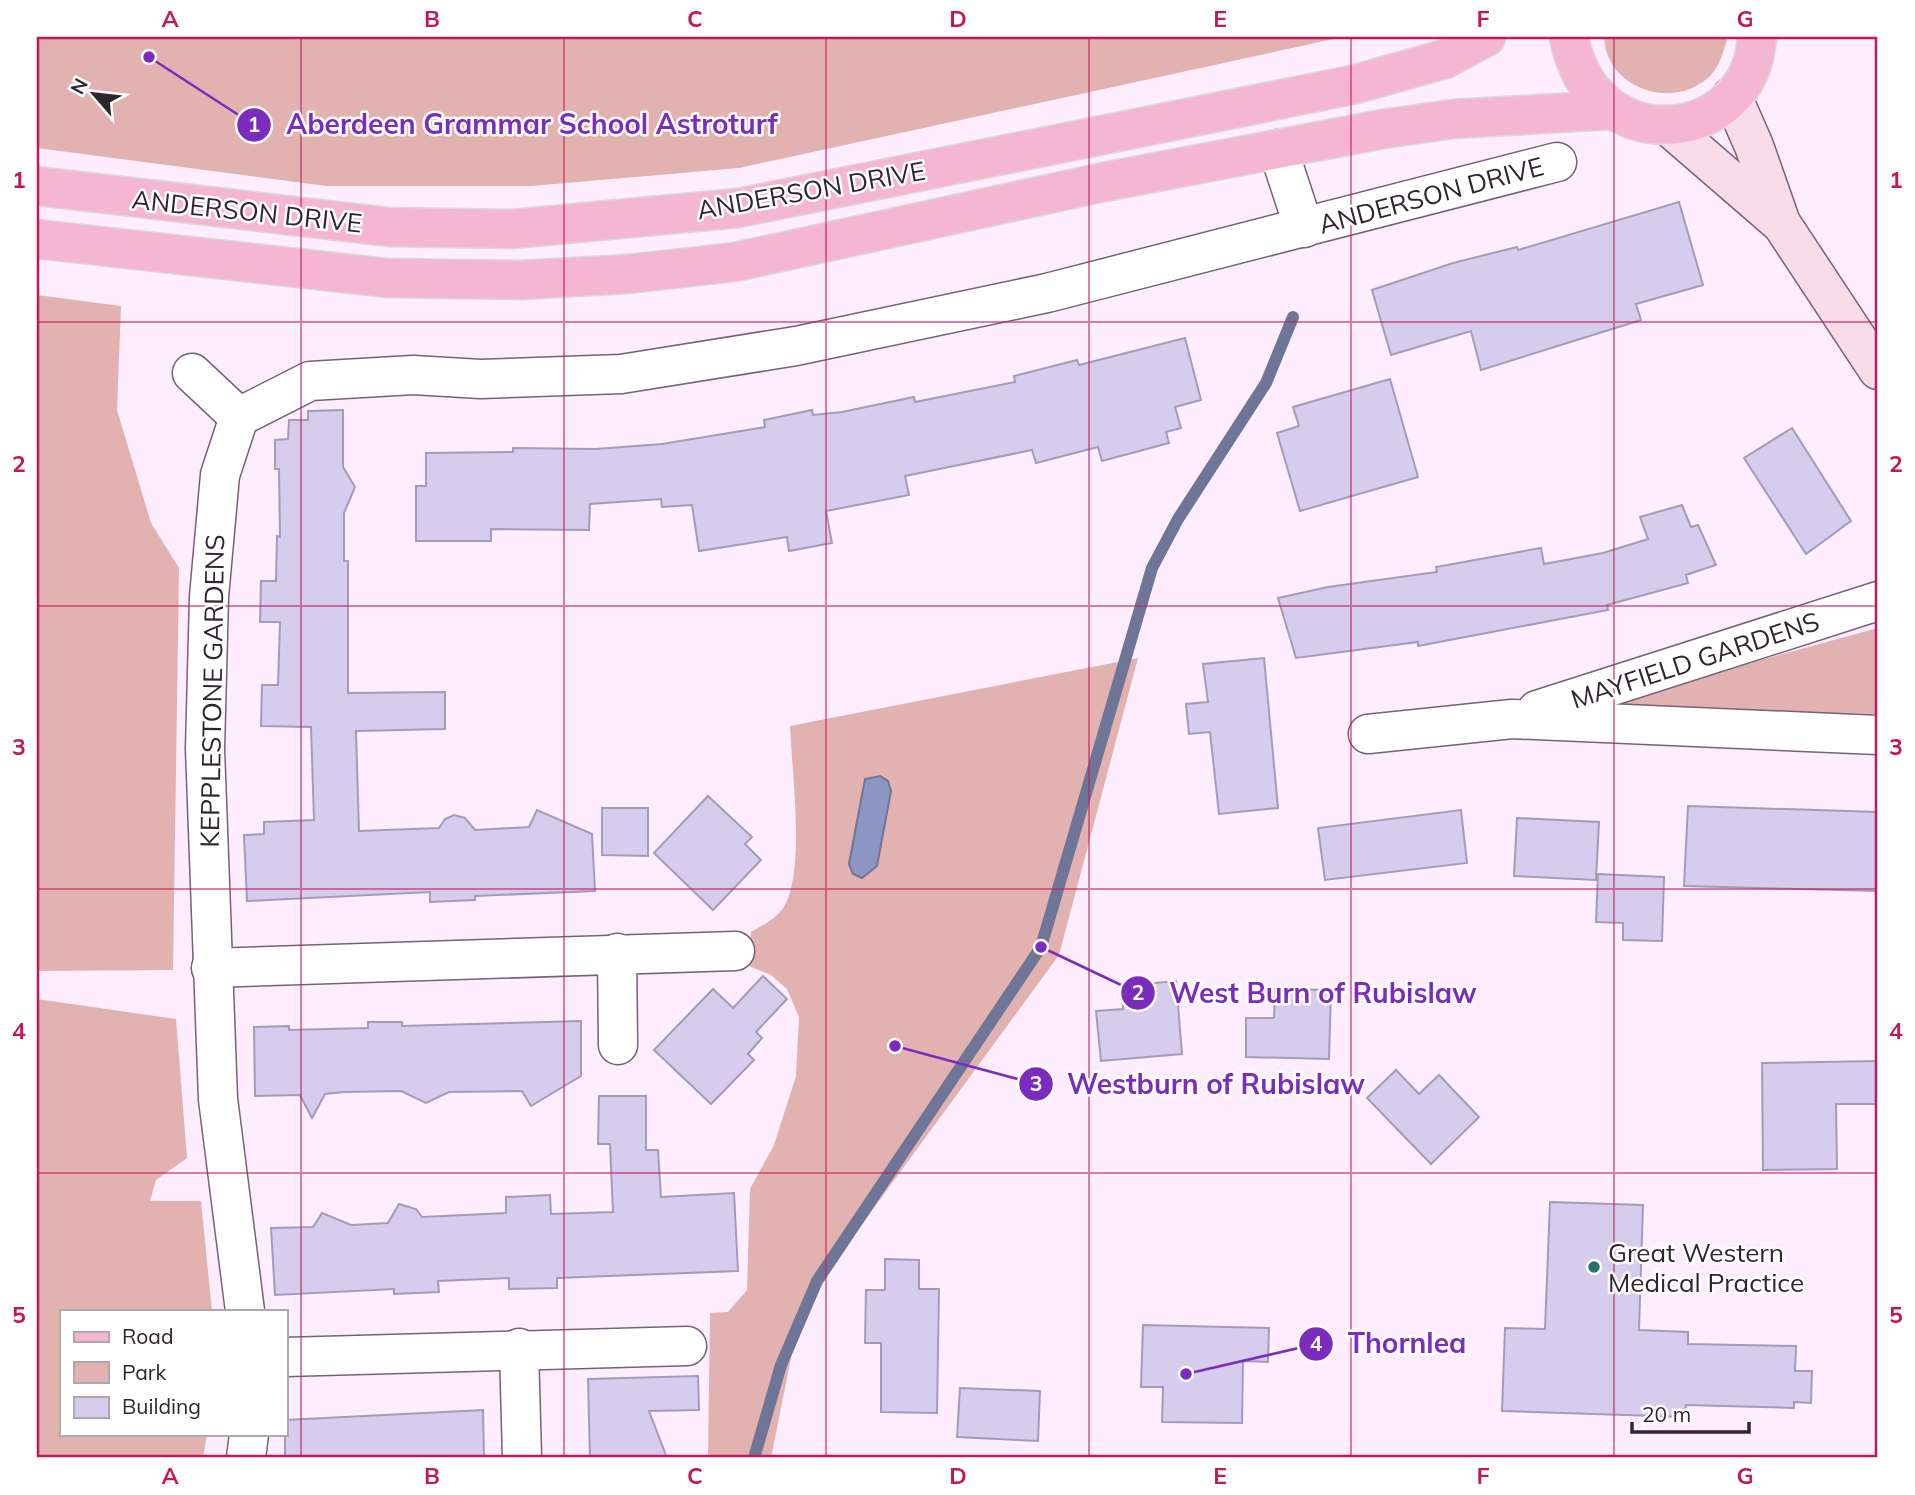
<svg xmlns="http://www.w3.org/2000/svg" width="1915" height="1495" font-family="Mulish,sans-serif">
<style>
.green{fill:#e2b2b0}
.water{fill:#8b97c2;stroke:#6f7596;stroke-width:2}
.lines{fill:none;stroke-linecap:round;stroke-linejoin:round}
.stream{stroke:#6f7596;stroke-width:12}
.building{fill:#d6ccee;stroke:#a49aba;stroke-width:2}
.street-casing{stroke:#786078;stroke-width:41}
.secondary-casing{stroke:#786078;stroke-width:41}
.primary-casing{stroke:#dad8da;stroke-width:41}
.street{stroke:#fff;stroke-width:38}
.secondary{stroke:#fadbe8;stroke-width:38}
.primary{stroke:#f5b6d1;stroke-width:38}
.grid{fill:none;stroke:#c2185b;stroke-width:2;stroke-opacity:0.55}
.poi-dot{fill:#28726e;stroke:#fff;stroke-width:2.5}
.labels{text-anchor:middle;dominant-baseline:central;stroke-width:5;stroke-linejoin:round;paint-order:stroke}
.street-label{font-size:26px;fill:#2f252f;stroke:#fff}
.poi-label{font-size:26px;fill:#2f252f;stroke:#fff;text-anchor:start}
.leader{fill:none;stroke:#7b2cbf;stroke-width:2.5}
.callout-dot{fill:#7b2cbf;stroke:#fff;stroke-width:2.5}
.mark-label{font-size:21px;text-anchor:middle;font-weight:bold;fill:#fff}
.callout-label{font-size:28px;text-anchor:middle;font-weight:bold;fill:#7b2cbf;stroke:#fff;stroke-width:5;stroke-linejoin:round;paint-order:stroke}
.neatline{fill:none;stroke:#c2185b;stroke-width:2.5}
.grid-label{font-size:23px;text-anchor:middle;font-weight:bold;fill:#c2185b}
</style>
<rect width="100%" height="100%" fill="#feedfe"/>
<g class="green">
<path d="M37,37H1343L739,168L532,186H326L37,148Z"/>
<path d="M1604,37H1727V40C1723,52 1720,65 1711,75C1675,112 1606,89 1604,37Z"/>
<path d="M37,295L121,306L117,410L151,523L179,568L173,970L37,971Z"/>
<path d="M1878,628V714L1585,708Z"/>
<path d="M1138,658L1059,955L838,1257L808,1309L793,1348L771,1458H708L710,1313L728,1312L747,1290L750,1189L774,1145L796,1076L799,1017L787,989L771,975L749,966L751,932C765,924 780,917 787,901C804,861 792,772 790,726Z"/>
<path d="M37,999L176,1019L187,1158L156,1180L150,1201H201L212,1311H61V1434H207L203,1458H37Z"/>
</g>
<path class="water" d="M880,776L888,781L891,791L877,866L862,878L853,874L849,864L865,779Z"/>
<g class="lines">
<path class="stream" d="M754,1458L781,1365L817,1281L1041,947L1152,568L1178,519L1266,383L1293,317"/>
</g>
<g class="building">
<path d="M1679,202L1703,285L1636,304L1641,320L1481,370L1471,331L1391,355L1372,290L1453,263L1517,247L1518,250Z"/>
<path d="M1185,338L1201,400L1175,407L1181,428L1166,432L1169,443L1102,461L1098,447L1036,463L1032,450L905,476L909,495L826,511L832,543L789,551L787,537L699,551L692,505L662,507L661,499L590,504L589,530L491,529V541H416V486H426V453L513,452V448L596,449L662,444L765,427L764,420L812,410L813,415L842,412L914,397L915,402L1015,382L1014,376L1077,360L1079,365Z"/>
<path d="M1390,379L1418,477L1300,511L1277,433L1299,426L1293,407Z"/>
<path d="M343,410V467L355,487L344,513V561H348V693L445,692V729L356,731L359,831L439,828L445,819L454,815L465,818L475,830L529,827L537,810L592,834L595,891L475,896V900L430,902V892L247,901L244,835L264,834V822L314,820L311,727L261,726L262,685H278L280,622H260L261,581H276L277,536L280,537L279,469H275V440L288,439L289,420H308V411Z"/>
<path d="M1792,428L1851,521L1806,554L1744,458Z"/>
<path d="M1682,505L1691,527L1698,525L1716,565L1686,575L1688,583L1607,605L1608,610L1555,620L1418,646V642L1296,658L1278,598L1328,587L1437,572L1436,567L1541,548L1544,564L1603,553L1648,539L1640,517Z"/>
<path d="M1264,658L1278,808L1219,814L1210,732L1189,734L1186,704L1208,702L1203,664Z"/>
<path d="M708,796L752,837L745,844L761,860L713,910L654,853Z"/>
<path d="M1688,806L1878,812V891L1684,886Z"/>
<path d="M602,808H648V856L602,855Z"/>
<path d="M1461,810L1467,863L1325,880L1318,828Z"/>
<path d="M1517,818L1599,822L1596,880L1514,876Z"/>
<path d="M1598,874L1664,877L1662,941L1623,940V923L1596,922Z"/>
<path d="M763,976L787,999L756,1032L762,1038L748,1054L754,1060L711,1104L654,1050L713,989L733,1008Z"/>
<path d="M1176,981L1182,1054L1101,1061L1096,1011L1123,1009L1121,986Z"/>
<path d="M1275,989L1331,990L1329,1059L1246,1057V1018H1274Z"/>
<path d="M581,1021V1076L531,1106L522,1091L449,1092L426,1103L401,1091L344,1092L325,1094L312,1118L300,1095L255,1096L254,1027L289,1026V1030L368,1028V1022H402V1026Z"/>
<path d="M1878,1061V1104H1836L1837,1169L1763,1170L1762,1063Z"/>
<path d="M1396,1070L1419,1094L1439,1075L1479,1117L1431,1164L1367,1098Z"/>
<path d="M599,1096H646V1150H658L661,1197L734,1193L738,1271L557,1278V1288L509,1289V1278L438,1281L439,1292L394,1294V1289L275,1295L271,1228L313,1227L322,1213L351,1225L388,1223L399,1204L416,1209L422,1217L506,1213V1197L550,1195L551,1214L613,1212L610,1144H598Z"/>
<path d="M1550,1202L1643,1205L1639,1330L1688,1332V1344L1796,1346L1795,1371H1812L1811,1403L1794,1402V1408L1686,1405L1685,1417L1502,1411L1505,1328L1545,1329Z"/>
<path d="M885,1259L919,1260V1289H939L937,1413L881,1412V1343H865L866,1290H885Z"/>
<path d="M1143,1325L1269,1328L1268,1362L1243,1361L1242,1423L1162,1422L1163,1387H1141Z"/>
<path d="M698,1376L699,1410L649,1411L667,1458H590L588,1379Z"/>
<path d="M960,1388L1040,1391L1038,1441L957,1437Z"/>
<path d="M483,1410L484,1458H285V1420Z"/>
</g>
<g class="lines">
<g class="street-casing">
<g id="street">
<path d="M1278,149L1304,228"/>
<path d="M192,373L239,417"/>
<path d="M1537,710L1878,601"/>
<path d="M1368,734L1512,719L1878,735"/>
<path d="M617,953L618,1045"/>
<path d="M211,968L735,951"/>
<path d="M245,1311L218,1099L205,749L209,597L220,475L239,417L310,381L413,375L481,379L621,374L796,346L1047,293L1557,162"/>
<path d="M519,1348L522,1458"/>
<path d="M285,1357L687,1346"/>
<path d="M246,1458L249,1434"/>
</g>
</g>
<g class="secondary-casing">
<g id="secondary">
<path d="M1732,96L1754,146L1781,223L1878,370"/>
<path d="M1668,126L1779,222"/>
</g>
</g>
<g class="primary-casing">
<g id="primary">
<path d="M1569,37C1592,162 1751,146 1757,37"/>
<path d="M37,186L389,227L512,229L738,208L1352,85L1445,59L1486,37"/>
<path d="M37,239L387,278L520,280L628,274L735,262L1104,182L1383,129L1453,119L1611,110"/>
</g>
</g>
<use href="#street" class="street"/>
<use href="#secondary" class="secondary"/>
<use href="#primary" class="primary"/>
</g>
<path class="grid" d="M301,37V1458M564,37V1458M826,37V1458M1089,37V1458M1351,37V1458M1614,37V1458M37,322H1878M37,606H1878M37,889H1878M37,1173H1878"/>
<circle class="poi-dot" cx="1594" cy="1267" r="7"/>
<g class="labels">
<g class="street-label">
<text transform="translate(811 190) rotate(-10)">ANDERSON DRIVE</text>
<text transform="translate(1431 195) rotate(-15)">ANDERSON DRIVE</text>
<text transform="translate(247 211) rotate(6)">ANDERSON DRIVE</text>
<text transform="translate(1695 660) rotate(-18)">MAYFIELD GARDENS</text>
<text transform="translate(212 691) rotate(-89)">KEPPLESTONE GARDENS</text>
</g>
<g class="poi-label">
<text x="1608" y="1252">Great Western<tspan x="1608" dy="30">Medical Practice</tspan></text>
</g>
</g>
<path class="leader" d="M149 57L254 125M1041 947L1138 993M895 1046L1036 1084M1186 1374L1316 1344"/>
<g class="callout-dot">
<circle cx="149" cy="57" r="7"/>
<circle cx="1041" cy="947" r="7"/>
<circle cx="895" cy="1046" r="7"/>
<circle cx="1186" cy="1374" r="7"/>
<circle cx="254" cy="125" r="18"/>
<circle cx="1138" cy="993" r="18"/>
<circle cx="1036" cy="1084" r="18"/>
<circle cx="1316" cy="1344" r="18"/>
</g>
<g class="mark-label">
<text x="254" y="132">1</text>
<text x="1138" y="1000">2</text>
<text x="1036" y="1091">3</text>
<text x="1316" y="1351">4</text>
</g>
<g class="callout-label">
<text x="532" y="134">Aberdeen Grammar School Astroturf</text>
<text x="1323" y="1003">West Burn of Rubislaw</text>
<text x="1216" y="1094">Westburn of Rubislaw</text>
<text x="1407" y="1353">Thornlea</text>
</g>
<rect width="1915" height="1495" fill="none" stroke="#ffffff" stroke-width="77"/>
<rect x="60" y="1310" width="228" height="126" fill="#ffffff" stroke="#aca8ac" stroke-width="2"/>
<rect x="74" y="1332" width="35" height="10" fill="#f5b6d1" stroke="#aca8ac" stroke-width="2"/>
<text x="122" y="1344" font-size="21" fill="#2f252f">Road</text>
<rect x="74" y="1362" width="35" height="21" fill="#e2b2b0" stroke="#aca8ac" stroke-width="2"/>
<text x="122" y="1380" font-size="21" fill="#2f252f">Park</text>
<rect x="74" y="1397" width="35" height="21" fill="#d6ccee" stroke="#aca8ac" stroke-width="2"/>
<text x="122" y="1414" font-size="21" fill="#2f252f">Building</text>
<g transform="translate(94 94) rotate(298)" stroke="#ffffff" stroke-width="5" paint-order="stroke">
<path d="M0-5L12 26L0 18L-12 26Z" fill="#2f252f"/>
<text y="-10" font-size="19" font-weight="bold" text-anchor="middle" fill="#2f252f">N</text>
</g>
<path d="M1632 1422v10h117v-10" fill="none" stroke="#2f252f" stroke-width="3.5"/>
<text x="1642" y="1422" font-size="21" fill="#2f252f" stroke="#ffffff" stroke-width="5" paint-order="stroke">20 m</text>
<rect x="38" y="38" width="1838" height="1418" class="neatline"/>
<g class="grid-label">
<text x="170" y="27">A</text>
<text x="432" y="27">B</text>
<text x="695" y="27">C</text>
<text x="958" y="27">D</text>
<text x="1220" y="27">E</text>
<text x="1483" y="27">F</text>
<text x="1745" y="27">G</text>
<text x="19" y="188">1</text>
<text x="1896" y="188">1</text>
<text x="19" y="472">2</text>
<text x="1896" y="472">2</text>
<text x="19" y="755">3</text>
<text x="1896" y="755">3</text>
<text x="19" y="1039">4</text>
<text x="1896" y="1039">4</text>
<text x="19" y="1323">5</text>
<text x="1896" y="1323">5</text>
<text x="170" y="1484">A</text>
<text x="432" y="1484">B</text>
<text x="695" y="1484">C</text>
<text x="958" y="1484">D</text>
<text x="1220" y="1484">E</text>
<text x="1483" y="1484">F</text>
<text x="1745" y="1484">G</text>
</g>
</svg>
